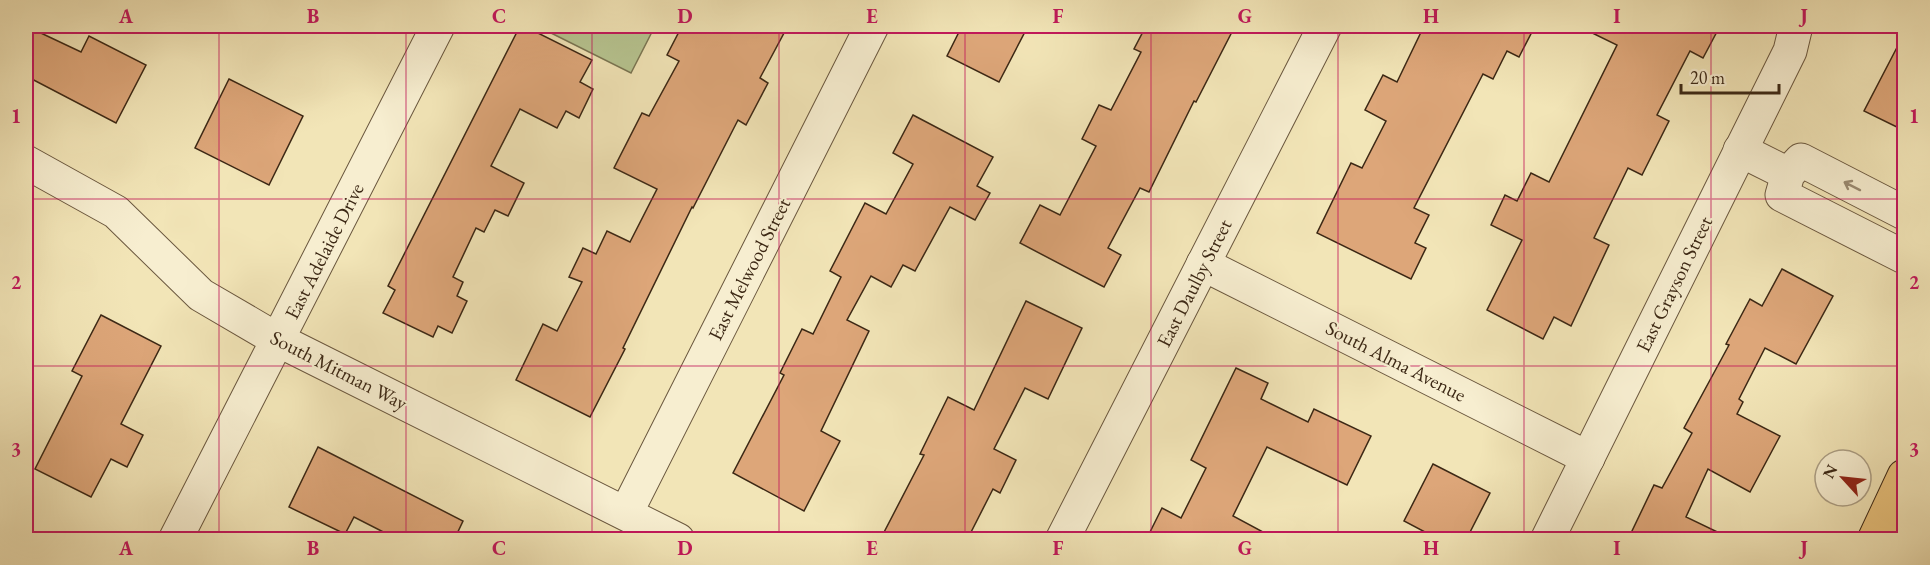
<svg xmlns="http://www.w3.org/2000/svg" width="1930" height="565" font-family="'EB Garamond',serif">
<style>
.green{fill:#b7c591;stroke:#7a7653;stroke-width:1.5}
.building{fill:#dda679;stroke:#3c2815;stroke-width:1.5}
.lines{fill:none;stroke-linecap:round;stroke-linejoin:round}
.minor-casing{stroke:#6a573e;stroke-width:35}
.major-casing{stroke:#3c2815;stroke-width:35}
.minor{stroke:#f7eed0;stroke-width:33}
.major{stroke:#e9c27c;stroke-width:33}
.oneway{stroke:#9a8b72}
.grid{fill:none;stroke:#c2185b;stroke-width:1.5;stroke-opacity:0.55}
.labels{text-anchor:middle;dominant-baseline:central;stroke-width:4.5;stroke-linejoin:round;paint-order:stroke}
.street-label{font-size:20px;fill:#3c2815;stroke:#f7eed0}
.neatline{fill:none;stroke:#c2185b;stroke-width:2}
.grid-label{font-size:20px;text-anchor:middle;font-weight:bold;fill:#c2185b}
</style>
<rect width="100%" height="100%" fill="#f2e5b7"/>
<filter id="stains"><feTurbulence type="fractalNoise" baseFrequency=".00333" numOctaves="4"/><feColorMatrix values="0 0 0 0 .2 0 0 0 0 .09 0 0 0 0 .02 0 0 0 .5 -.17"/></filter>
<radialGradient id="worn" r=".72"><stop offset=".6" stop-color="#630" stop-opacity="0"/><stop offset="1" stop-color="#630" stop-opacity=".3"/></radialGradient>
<path class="green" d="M537,26H655L631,73Z"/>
<g class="building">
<path d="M26,26L81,52L89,36L146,65L116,123L26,76Z"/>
<path d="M520,26H524L592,60L580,82L593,89L579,118L566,111L557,128L520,109L491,166L524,183L508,216L495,210L484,232L476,228L453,277L463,282L457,296L467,301L452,333L438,326L433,337L383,313L395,290L388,286Z"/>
<path d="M682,26H770L784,33L760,78L768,83L746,125L738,120L693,208L692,207L623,348L625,349L590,417L516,380L543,324L557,331L582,282L569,277L583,248L596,254L607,231L630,242L657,189L614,168L642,113L649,116L679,61L667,55Z"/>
<path d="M962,26H1028L999,82L947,56Z"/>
<path d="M1146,26H1235L1196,102L1194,101L1149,192L1140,188L1108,248L1121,255L1104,287L1020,243L1040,205L1060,215L1096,146L1082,139L1099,105L1111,110L1141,52L1134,49Z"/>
<path d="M1424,26H1535L1519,57L1507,51L1493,79L1483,74L1414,208L1429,215L1415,243L1426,248L1411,279L1317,233L1351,163L1362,168L1386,121L1365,110L1383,75L1397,82Z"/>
<path d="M1578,26H1720L1703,58L1690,51L1657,115L1669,121L1642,175L1628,168L1594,238L1609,245L1571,326L1554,317L1543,339L1487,310L1522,240L1491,225L1505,195L1517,201L1531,173L1549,182L1617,45Z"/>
<path d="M1905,32V131L1864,111Z"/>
<path d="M229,79L303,116L269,185L195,148Z"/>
<path d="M913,115L993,157L977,186L990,193L975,220L950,207L915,271L903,265L891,287L871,276L847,320L869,331L821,431L840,441L804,511L733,473L784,375L780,373L802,329L813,334L841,277L830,271L865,203L886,214L913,164L893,153Z"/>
<path d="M1782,269L1833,296L1796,364L1765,348L1739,399L1743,402L1737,414L1780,436L1750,492L1708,469L1686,517L1734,540H1649L1632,531L1654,485L1662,488L1692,433L1684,428L1729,345L1726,344L1750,299L1762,306Z"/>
<path d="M1026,301L1082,328L1048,399L1025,388L994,449L1016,460L1000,493L993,489L967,540H880L924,455L920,454L948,397L974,410Z"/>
<path d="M101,315L161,346L121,424L143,435L127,467L111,459L91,497L35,469L82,376L72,371Z"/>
<path d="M1236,368L1268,383L1261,399L1308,422L1314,409L1371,436L1347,485L1267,447L1233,516L1278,540H1146L1162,508L1181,518L1206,468L1191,460Z"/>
<path d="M318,447L463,521L454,540H399L354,517L345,534L289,507Z"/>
<path d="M1433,464L1490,493L1466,540H1440L1404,521Z"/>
</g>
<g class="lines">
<g class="minor-casing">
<g id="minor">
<path d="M1740,150L1788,174"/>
<path d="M26,162L116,212L201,295L278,340L678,540"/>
<path d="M1904,213L1801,160L1788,174L1782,195L1904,257"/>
<path d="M1203,264L1588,458"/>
<path d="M626,513L872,26"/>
<path d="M175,540L438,26"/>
<path d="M1062,540L1325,26"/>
<path d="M1547,540L1790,51L1796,26"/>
</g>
</g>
<g class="major-casing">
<path id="major" d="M1874,540L1904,476"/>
</g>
<use href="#minor" class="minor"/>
<use href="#major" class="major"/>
</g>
<defs><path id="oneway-shaft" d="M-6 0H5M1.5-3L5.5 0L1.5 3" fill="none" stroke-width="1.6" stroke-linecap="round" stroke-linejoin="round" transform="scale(1.5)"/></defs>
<use class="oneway" href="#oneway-shaft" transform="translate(1852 186) rotate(-153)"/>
<path class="grid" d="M219,26V540M406,26V540M592,26V540M779,26V540M965,26V540M1151,26V540M1338,26V540M1524,26V540M1711,26V540M26,199H1904M26,366H1904"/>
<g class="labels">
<g class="street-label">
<text transform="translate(324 251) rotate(-63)">East Adelaide Drive</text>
<text transform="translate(749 269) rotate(-63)">East Melwood Street</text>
<text transform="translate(1194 283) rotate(-63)">East Daulby Street</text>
<text transform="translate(1674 284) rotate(-64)">East Grayson Street</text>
<text transform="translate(1396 361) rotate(27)">South Alma Avenue</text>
<text transform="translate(339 370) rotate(27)">South Mitman Way</text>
</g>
</g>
<rect width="1930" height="565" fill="none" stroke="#f2e5b7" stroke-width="66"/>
<g transform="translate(1843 478) rotate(297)"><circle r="28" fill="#f7eed0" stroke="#ac9f85" stroke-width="1.5"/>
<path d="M0-4.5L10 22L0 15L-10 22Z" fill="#8f2418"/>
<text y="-9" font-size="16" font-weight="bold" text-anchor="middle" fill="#3c2815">N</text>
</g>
<path d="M1681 84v9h98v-9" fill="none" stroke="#3c2815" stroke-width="3"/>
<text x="1690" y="84" font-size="18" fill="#3c2815" stroke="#f7eed0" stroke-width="4.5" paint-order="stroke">20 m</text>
<rect x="33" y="33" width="1864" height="499" class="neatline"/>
<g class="grid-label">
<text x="126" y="23">A</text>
<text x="313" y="23">B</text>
<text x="499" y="23">C</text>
<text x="685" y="23">D</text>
<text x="872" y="23">E</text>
<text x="1058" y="23">F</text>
<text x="1245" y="23">G</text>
<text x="1431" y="23">H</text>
<text x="1617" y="23">I</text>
<text x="1804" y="23">J</text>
<text x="16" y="123">1</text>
<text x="1914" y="123">1</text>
<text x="16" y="289">2</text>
<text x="1914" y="289">2</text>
<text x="16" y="456">3</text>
<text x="1914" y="456">3</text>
<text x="126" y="555">A</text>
<text x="313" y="555">B</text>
<text x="499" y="555">C</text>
<text x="685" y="555">D</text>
<text x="872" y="555">E</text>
<text x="1058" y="555">F</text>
<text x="1245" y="555">G</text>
<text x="1431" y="555">H</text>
<text x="1617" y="555">I</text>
<text x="1804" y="555">J</text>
</g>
<rect width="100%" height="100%" filter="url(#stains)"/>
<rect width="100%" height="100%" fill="url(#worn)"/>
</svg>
